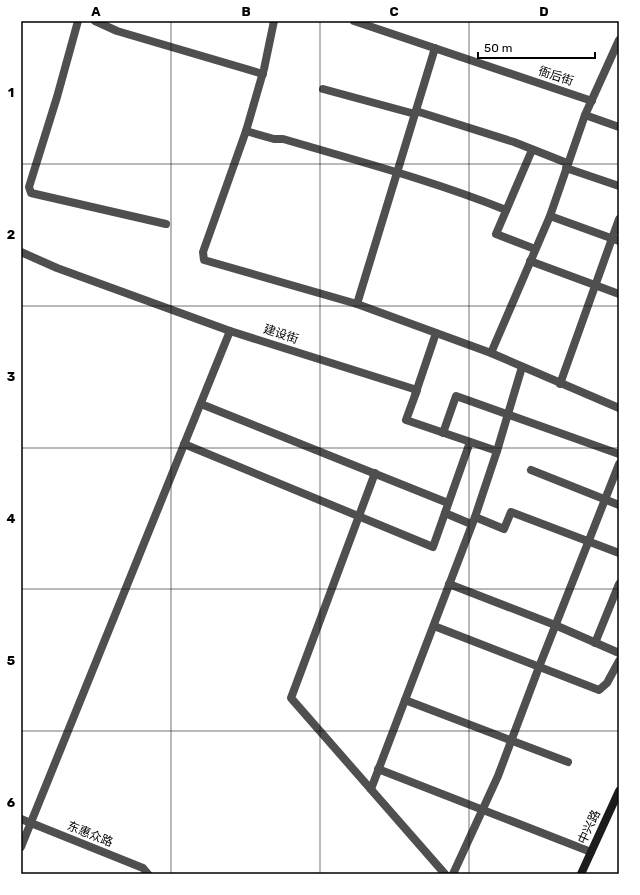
<svg xmlns="http://www.w3.org/2000/svg" width="640" height="895" font-family="Rubik,'Noto Sans SC',sans-serif">
<style>
.lines{fill:none;stroke-linecap:round;stroke-linejoin:round}
.service{stroke:#4f4f4f;stroke-width:8}
.minor{stroke:#4f4f4f;stroke-width:8}
.secondary{stroke:#1c1c1c;stroke-width:8}
.grid{fill:none;stroke:#000;stroke-width:1;stroke-opacity:0.55}
.labels{text-anchor:middle;dominant-baseline:central;stroke-width:3;stroke-linejoin:round;paint-order:stroke}
.street-label{font-size:12px;fill:#000;stroke:#fff}
.neatline{fill:none;stroke:#000;stroke-width:1.5}
.grid-label{font-size:13px;text-anchor:middle;font-weight:bold;fill:#000}
</style>
<rect width="100%" height="100%" fill="#fff"/>
<g class="lines">
<g class="service">
<path d="M354,21L592,101"/>
<path d="M323,89L415,114"/>
<path d="M585,115L619,127"/>
<path d="M246,131L274,139H283C358,161 434,181 506,210"/>
<path d="M532,150L496,234L535,249"/>
<path d="M566,168L619,186"/>
<path d="M550,216L619,241"/>
<path d="M530,261L619,294"/>
<path d="M357,304L435,48"/>
<path d="M560,384L619,219"/>
<path d="M415,395L436,333"/>
<path d="M201,404L448,503"/>
<path d="M443,433L456,396L619,454"/>
<path d="M184,444L433,547L470,442"/>
<path d="M531,470L619,505"/>
<path d="M445,513L471,524"/>
<path d="M475,517L504,529L511,512L619,553"/>
<path d="M449,584L555,625L619,653"/>
<path d="M434,626L599,690L607,683L619,661"/>
<path d="M595,643L619,584"/>
<path d="M405,700L568,762"/>
<path d="M378,769L591,852"/>
<path d="M453,874L498,776L539,667L619,464"/>
</g>
<g class="minor">
<path d="M78,21L57,97L29,187L31,193L166,224"/>
<path d="M95,21L117,31L263,74"/>
<path d="M274,21L264,69L246,131L203,252L204,260L357,304L491,353L619,408"/>
<path d="M416,111L514,142L567,163"/>
<path d="M21,252L57,268L230,331L417,390L406,420L497,451"/>
<path d="M491,353L550,216L585,115L619,40"/>
<path d="M375,473L291,698L445,874"/>
<path d="M371,789L475,517L497,451L522,367"/>
<path d="M21,819L143,868L148,874"/>
<path d="M21,847L230,331"/>
</g>
<path class="secondary" d="M581,874L619,791"/>
</g>
<path class="grid" d="M171,21V874M320,21V874M469,21V874M21,164H619M21,306H619M21,448H619M21,589H619M21,731H619"/>
<g class="labels">
<g class="street-label">
<text transform="translate(556 76) rotate(18)">衙后街</text>
<text transform="translate(281 334) rotate(18)">建设街</text>
<text transform="translate(589 827) rotate(-65)">中兴路</text>
<text transform="translate(90 834) rotate(22)">东惠众路</text>
</g>
</g>
<rect width="640" height="895" fill="none" stroke="#ffffff" stroke-width="44"/>
<path d="M478 52v6h117v-6" fill="none" stroke="#000000" stroke-width="2"/>
<text x="484" y="52" font-size="12" fill="#000000" stroke="#ffffff" stroke-width="3" paint-order="stroke">50 m</text>
<rect x="22" y="22" width="596" height="851" class="neatline"/>
<g class="grid-label">
<text x="96" y="16">A</text>
<text x="246" y="16">B</text>
<text x="394" y="16">C</text>
<text x="544" y="16">D</text>
<text x="11" y="97">1</text>
<text x="11" y="239">2</text>
<text x="11" y="381">3</text>
<text x="11" y="523">4</text>
<text x="11" y="665">5</text>
<text x="11" y="807">6</text>
</g>
</svg>
